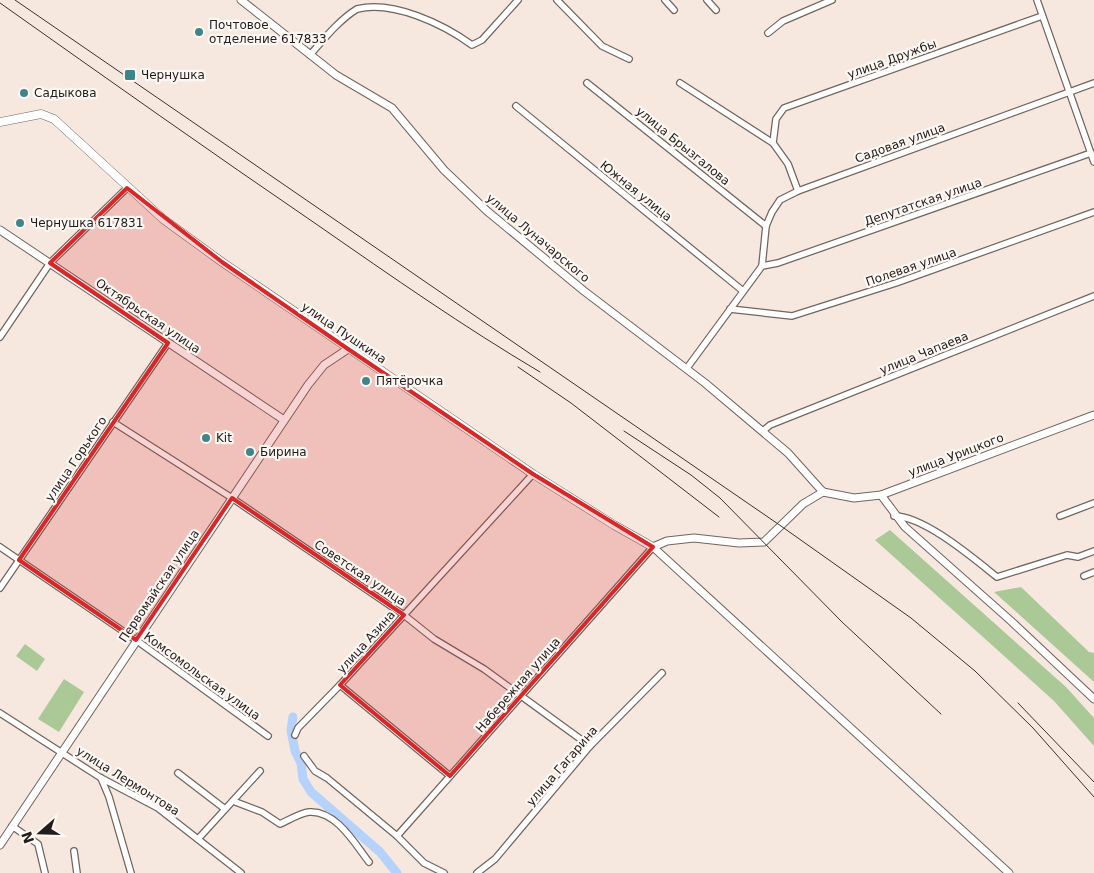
<svg xmlns="http://www.w3.org/2000/svg" width="1094" height="873" font-family="'DejaVu Sans',sans-serif">
<style>
.green{fill:#abc997}
.lines{fill:none;stroke-linecap:round;stroke-linejoin:round}
.river{stroke:#b4d2fc;stroke-width:9}
.minor-casing{stroke:#73655e;stroke-width:8}
.tertiary-casing{stroke:#73655e;stroke-width:9}
.secondary-casing{stroke:#73655e;stroke-width:9}
.minor{stroke:#fff;stroke-width:5.5}
.tertiary{stroke:#fff;stroke-width:7}
.secondary{stroke:#fff;stroke-width:8}
.rail{stroke:#3a3330;stroke-width:1}
.marked{fill:#d62828;fill-opacity:0.2;stroke:#d62828;stroke-width:4;stroke-linejoin:round}
.poi-dot{fill:#3e868a;stroke:#fdf7f4;stroke-width:2}
.labels{text-anchor:middle;dominant-baseline:central;stroke-width:4.5;stroke-linejoin:round;paint-order:stroke}
.poi-label{font-size:12px;fill:#221d1a;stroke:#fdf7f4;text-anchor:start}
.street-label{font-size:12px;fill:#221d1a;stroke:#fdf7f4}
</style>
<rect width="100%" height="100%" fill="#f7e8df"/>
<g class="green">
<path d="M890,530L1066,687L1094,718V746L1054,701L875,540Z"/>
<path d="M1021,587L1089,652L1094,653V682L994,592Z"/>
<path d="M25,644L45,659L37,671L16,656Z"/>
<path d="M64,679L84,692L59,732L38,719Z"/>
</g>
<g class="lines">
<path class="river" d="M293,717L291,730L295,751L301,763L303,779L311,792L380,852L397,873"/>
<g class="minor-casing">
<g id="minor">
<path d="M557,0L602,46L629,59"/>
<path d="M665,0L674,10"/>
<path d="M707,0L716,10"/>
<path d="M1037,0L1094,162"/>
<path d="M768,33L783,21L832,0"/>
<path d="M310,55C324,39 339,20 357,9C393,0 443,24 472,45L482,40L518,0"/>
<path d="M587,83L766,226"/>
<path d="M680,83L773,143"/>
<path d="M516,106L743,291"/>
<path d="M798,191L788,164L773,143L776,119L784,108L1042,16"/>
<path d="M762,266L778,263L1091,153"/>
<path d="M730,309L792,316L896,283L1094,212"/>
<path d="M0,337L50,263L127,188"/>
<path d="M687,368L762,266L766,226L772,212L780,200L798,191L1094,83"/>
<path d="M113,422L232,498L404,615L434,639L484,669L590,746"/>
<path d="M763,431L770,425L1094,296"/>
<path d="M894,516C924,516 973,558 997,577L1067,555L1078,557L1094,551"/>
<path d="M1060,516L1094,503"/>
<path d="M0,547L136,640L268,736"/>
<path d="M1084,576L1094,572"/>
<path d="M0,588L168,343"/>
<path d="M340,685L450,776"/>
<path d="M0,713L101,778L158,808L241,873"/>
<path d="M295,735L298,728L340,685L533,474"/>
<path d="M304,756L315,771L327,778L397,836L424,863L444,873"/>
<path d="M178,773L225,809"/>
<path d="M101,778L109,797L131,873"/>
<path d="M233,801L262,812L280,824C289,820 300,813 309,812C336,810 355,844 369,862"/>
<path d="M12,826L38,844L45,873"/>
<path d="M397,836L653,547"/>
<path d="M198,839L260,771"/>
<path d="M74,851L77,873"/>
<path d="M477,873L495,859L590,746L662,673"/>
</g>
</g>
<g class="tertiary-casing">
<g id="tertiary">
<path d="M241,0L336,75L392,108L444,170L487,211L584,291L705,383L788,453L823,492"/>
<path d="M0,230L284,420"/>
<path d="M823,492L803,504L764,542L739,543L694,538L667,541L653,547L1009,873"/>
<path d="M823,492L854,498L881,495L1094,415"/>
<path d="M881,495L905,527L1011,621L1094,699"/>
<path d="M0,845L308,385L324,365L348,349"/>
</g>
</g>
<g class="secondary-casing">
<path id="secondary" d="M0,122L41,114L54,119L163,219L222,262L533,474L614,525L653,547"/>
</g>
<use href="#minor" class="minor"/>
<use href="#tertiary" class="tertiary"/>
<use href="#secondary" class="secondary"/>
<g class="rail">
<path d="M15,0L781,526L911,618L975,671L1033,728L1094,797"/>
<path d="M0,3C106,78 212,153 319,226C391,276 464,327 540,372"/>
<path d="M518,367L571,403L719,517"/>
<path d="M624,431L691,475L720,498L842,622L941,714"/>
<path d="M1018,703L1094,782"/>
</g>
</g>
<path class="marked" d="M127,188L222,262L348,349L533,474L653,547L450,776L340,685L404,615L232,498L136,640L19,560L168,343L50,263Z"/>
<g class="poi-dot">
<circle cx="199" cy="32" r="5"/>
<rect x="124" y="69" width="12" height="12" rx="2.5"/>
<circle cx="24" cy="93" r="5"/>
<circle cx="20" cy="223" r="5"/>
<circle cx="366" cy="381" r="5"/>
<circle cx="206" cy="438" r="5"/>
<circle cx="250" cy="452" r="5"/>
</g>
<g class="labels">
<g class="poi-label">
<text x="209" y="25">Почтовое<tspan x="209" dy="14">отделение 617833</tspan></text>
<text x="141" y="75">Чернушка</text>
<text x="34" y="93">Садыкова</text>
<text x="30" y="223">Чернушка 617831</text>
<text x="376" y="381">Пятёрочка</text>
<text x="216" y="438">Kit</text>
<text x="260" y="452">Бирина</text>
</g>
<g class="street-label">
<text transform="translate(892 59) rotate(-20)">улица Дружбы</text>
<text transform="translate(900 143) rotate(-20)">Садовая улица</text>
<text transform="translate(683 146) rotate(39)">улица Брызгалова</text>
<text transform="translate(636 191) rotate(39)">Южная улица</text>
<text transform="translate(923 202) rotate(-19)">Депутатская улица</text>
<text transform="translate(538 238) rotate(40)">улица Луначарского</text>
<text transform="translate(911 267) rotate(-19)">Полевая улица</text>
<text transform="translate(148 316) rotate(34)">Октябрьская улица</text>
<text transform="translate(344 333) rotate(34)">улица Пушкина</text>
<text transform="translate(924 353) rotate(-22)">улица Чапаева</text>
<text transform="translate(956 455) rotate(-21)">улица Урицкого</text>
<text transform="translate(76 459) rotate(-56)">улица Горького</text>
<text transform="translate(360 573) rotate(34)">Советская улица</text>
<text transform="translate(159 586) rotate(-56)">Первомайская улица</text>
<text transform="translate(366 642) rotate(-48)">улица Азина</text>
<text transform="translate(202 676) rotate(36)">Комсомольская улица</text>
<text transform="translate(518 685) rotate(-49)">Набережная улица</text>
<text transform="translate(562 766) rotate(-49)">улица Гагарина</text>
<text transform="translate(128 781) rotate(32)">улица Лермонтова</text>
</g>
</g>
<g transform="translate(40 833) rotate(250)" stroke="#fdf7f4" stroke-width="4" paint-order="stroke">
<path d="M0-4L9 19L0 12L-9 19Z" fill="#221d1a"/>
<text y="-8" font-size="14" font-weight="bold" text-anchor="middle" fill="#221d1a">N</text>
</g>
</svg>
